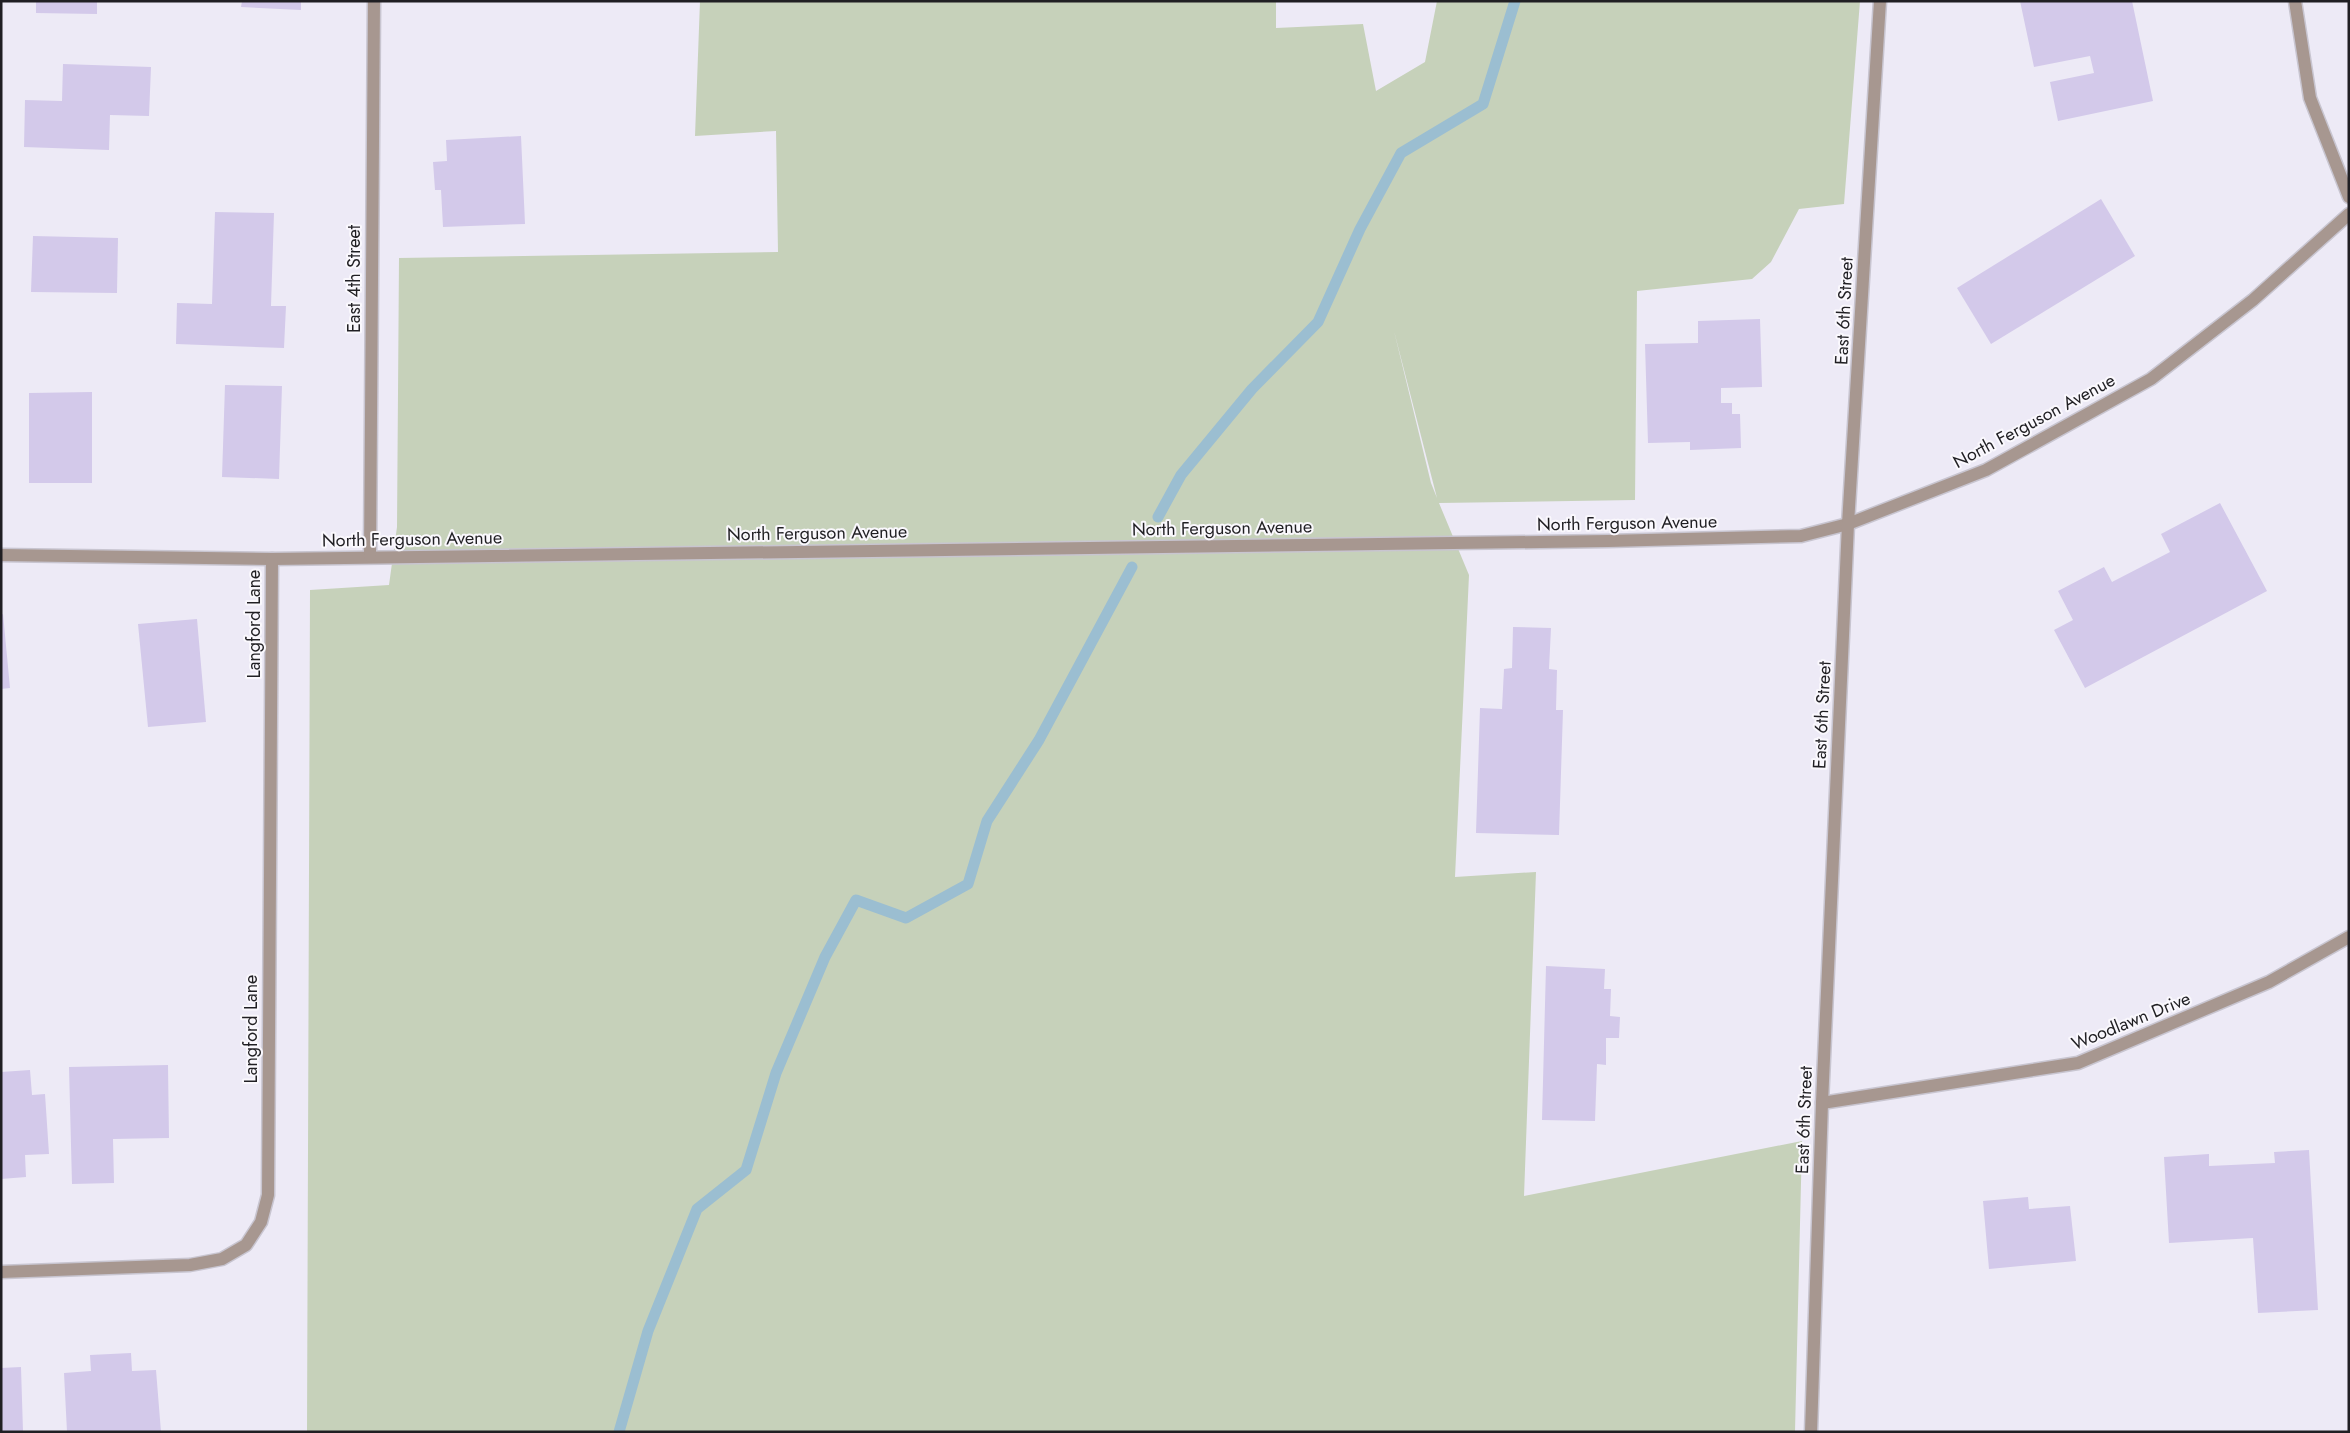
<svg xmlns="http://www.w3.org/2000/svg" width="2350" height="1433" font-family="Jost,sans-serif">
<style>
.green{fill:#c6d1ba;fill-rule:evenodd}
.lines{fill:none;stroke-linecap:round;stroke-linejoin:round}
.stream{stroke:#9bbed1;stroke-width:11}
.building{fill:#d3c9ea}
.minor-casing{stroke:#c8c5d0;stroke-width:15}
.minor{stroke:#a79790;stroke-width:12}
.labels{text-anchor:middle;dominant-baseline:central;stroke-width:4;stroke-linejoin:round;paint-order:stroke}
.street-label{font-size:18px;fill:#201f23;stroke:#faf8fd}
</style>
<rect width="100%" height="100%" fill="#edeaf6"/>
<path class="green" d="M700,1H1276V28L1363,24L1376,91L1425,62L1437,1H1860L1844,204L1799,209L1771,262L1752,279L1637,291L1635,500L1439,503L1469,575L1455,877L1536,872L1524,1196L1802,1141L1795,1432H307L310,590L389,585L397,527L399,258L778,252L776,131L695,136ZM1394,331L1437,498L1431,483Z"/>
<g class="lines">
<g class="stream">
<path d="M1158,517L1181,475L1252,389L1318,322L1360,229L1401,153L1483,104L1515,1"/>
<path d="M619,1432L648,1331L697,1209L746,1170L776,1073L825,957L856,900L906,918L968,884L987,821L1039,740L1132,567"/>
</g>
</g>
<g class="building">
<path d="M36,1H97V14L36,13Z"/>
<path d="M242,1H301V10L241,7Z"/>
<path d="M2020,1H2132L2153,101L2058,121L2050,82L2094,73L2090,56L2034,67Z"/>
<path d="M63,64L151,67L149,116L110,115L109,150L24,147L25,100L62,101Z"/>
<path d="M521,136L525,224L443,227L441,190H435L433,162L447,161L446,140Z"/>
<path d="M2101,199L2135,256L1991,344L1957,288Z"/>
<path d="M215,212L274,213L271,306H286L284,348L176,344L177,303L212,304Z"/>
<path d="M33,236L118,238L117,293L31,292Z"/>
<path d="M1760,319L1762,387L1721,388V403H1732V414H1740L1741,448L1690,450V442L1648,443L1645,344L1698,343V321Z"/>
<path d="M225,385L282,386L279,479L222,477Z"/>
<path d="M92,392V483H29V393Z"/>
<path d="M2220,503L2267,591L2085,688L2054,630L2073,620L2058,591L2104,567L2112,582L2170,552L2161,534Z"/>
<path d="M3,614L10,688L1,689V615Z"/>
<path d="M197,619L206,722L148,727L138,624Z"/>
<path d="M1513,627L1551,628L1549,669L1557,670L1556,710H1563L1559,835L1476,833L1480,708L1502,709L1504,669L1512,668Z"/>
<path d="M1546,966L1605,969L1604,989H1611L1610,1016L1620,1017L1619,1038H1606V1065L1597,1064L1595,1121L1542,1120Z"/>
<path d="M168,1065L169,1138L113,1139L114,1183L72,1184L69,1067Z"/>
<path d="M30,1070L32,1095L45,1094L49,1154L25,1155L26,1177L1,1179V1072Z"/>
<path d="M2309,1150L2318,1310L2258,1313L2253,1238L2169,1243L2164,1157L2209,1154V1166L2275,1163L2274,1152Z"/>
<path d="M2028,1197L2029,1209L2070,1206L2076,1261L1989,1269L1983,1201Z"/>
<path d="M131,1353L132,1371L156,1370L161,1432H67L64,1373L91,1371L90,1355Z"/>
<path d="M21,1367L23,1432H1V1368Z"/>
</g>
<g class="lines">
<g class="minor-casing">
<g id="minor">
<path d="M2295,1L2310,98L2349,197"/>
<path d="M1,555L272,559L1608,541L1801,536L1848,524L1986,470L2151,379L2253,300L2349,214"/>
<path d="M370,556L374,1"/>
<path d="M1822,1103L2078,1063L2269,982L2349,937"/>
<path d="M1,1272L190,1265L222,1259L246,1245L261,1222L268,1195L272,559"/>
<path d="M1811,1432L1822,1103L1848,524L1880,1"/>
</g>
</g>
<use href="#minor" class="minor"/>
</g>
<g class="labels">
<g class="street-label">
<text transform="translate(354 279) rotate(-90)">East 4th Street</text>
<text transform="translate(1844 311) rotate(-87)">East 6th Street</text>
<text transform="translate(2034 421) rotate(-28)">North Ferguson Avenue</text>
<text transform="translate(1627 523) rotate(-1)">North Ferguson Avenue</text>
<text transform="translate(1222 528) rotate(-1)">North Ferguson Avenue</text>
<text transform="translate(817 533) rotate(-1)">North Ferguson Avenue</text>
<text transform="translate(412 539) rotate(-1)">North Ferguson Avenue</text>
<text transform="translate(254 624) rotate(-90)">Langford Lane</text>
<text transform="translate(1822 715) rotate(-87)">East 6th Street</text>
<text transform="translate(2131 1021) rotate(-22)">Woodlawn Drive</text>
<text transform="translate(251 1029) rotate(-90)">Langford Lane</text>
<text transform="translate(1804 1120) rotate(-88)">East 6th Street</text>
</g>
</g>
<rect width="2350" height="1433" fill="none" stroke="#201f23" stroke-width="5"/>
</svg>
